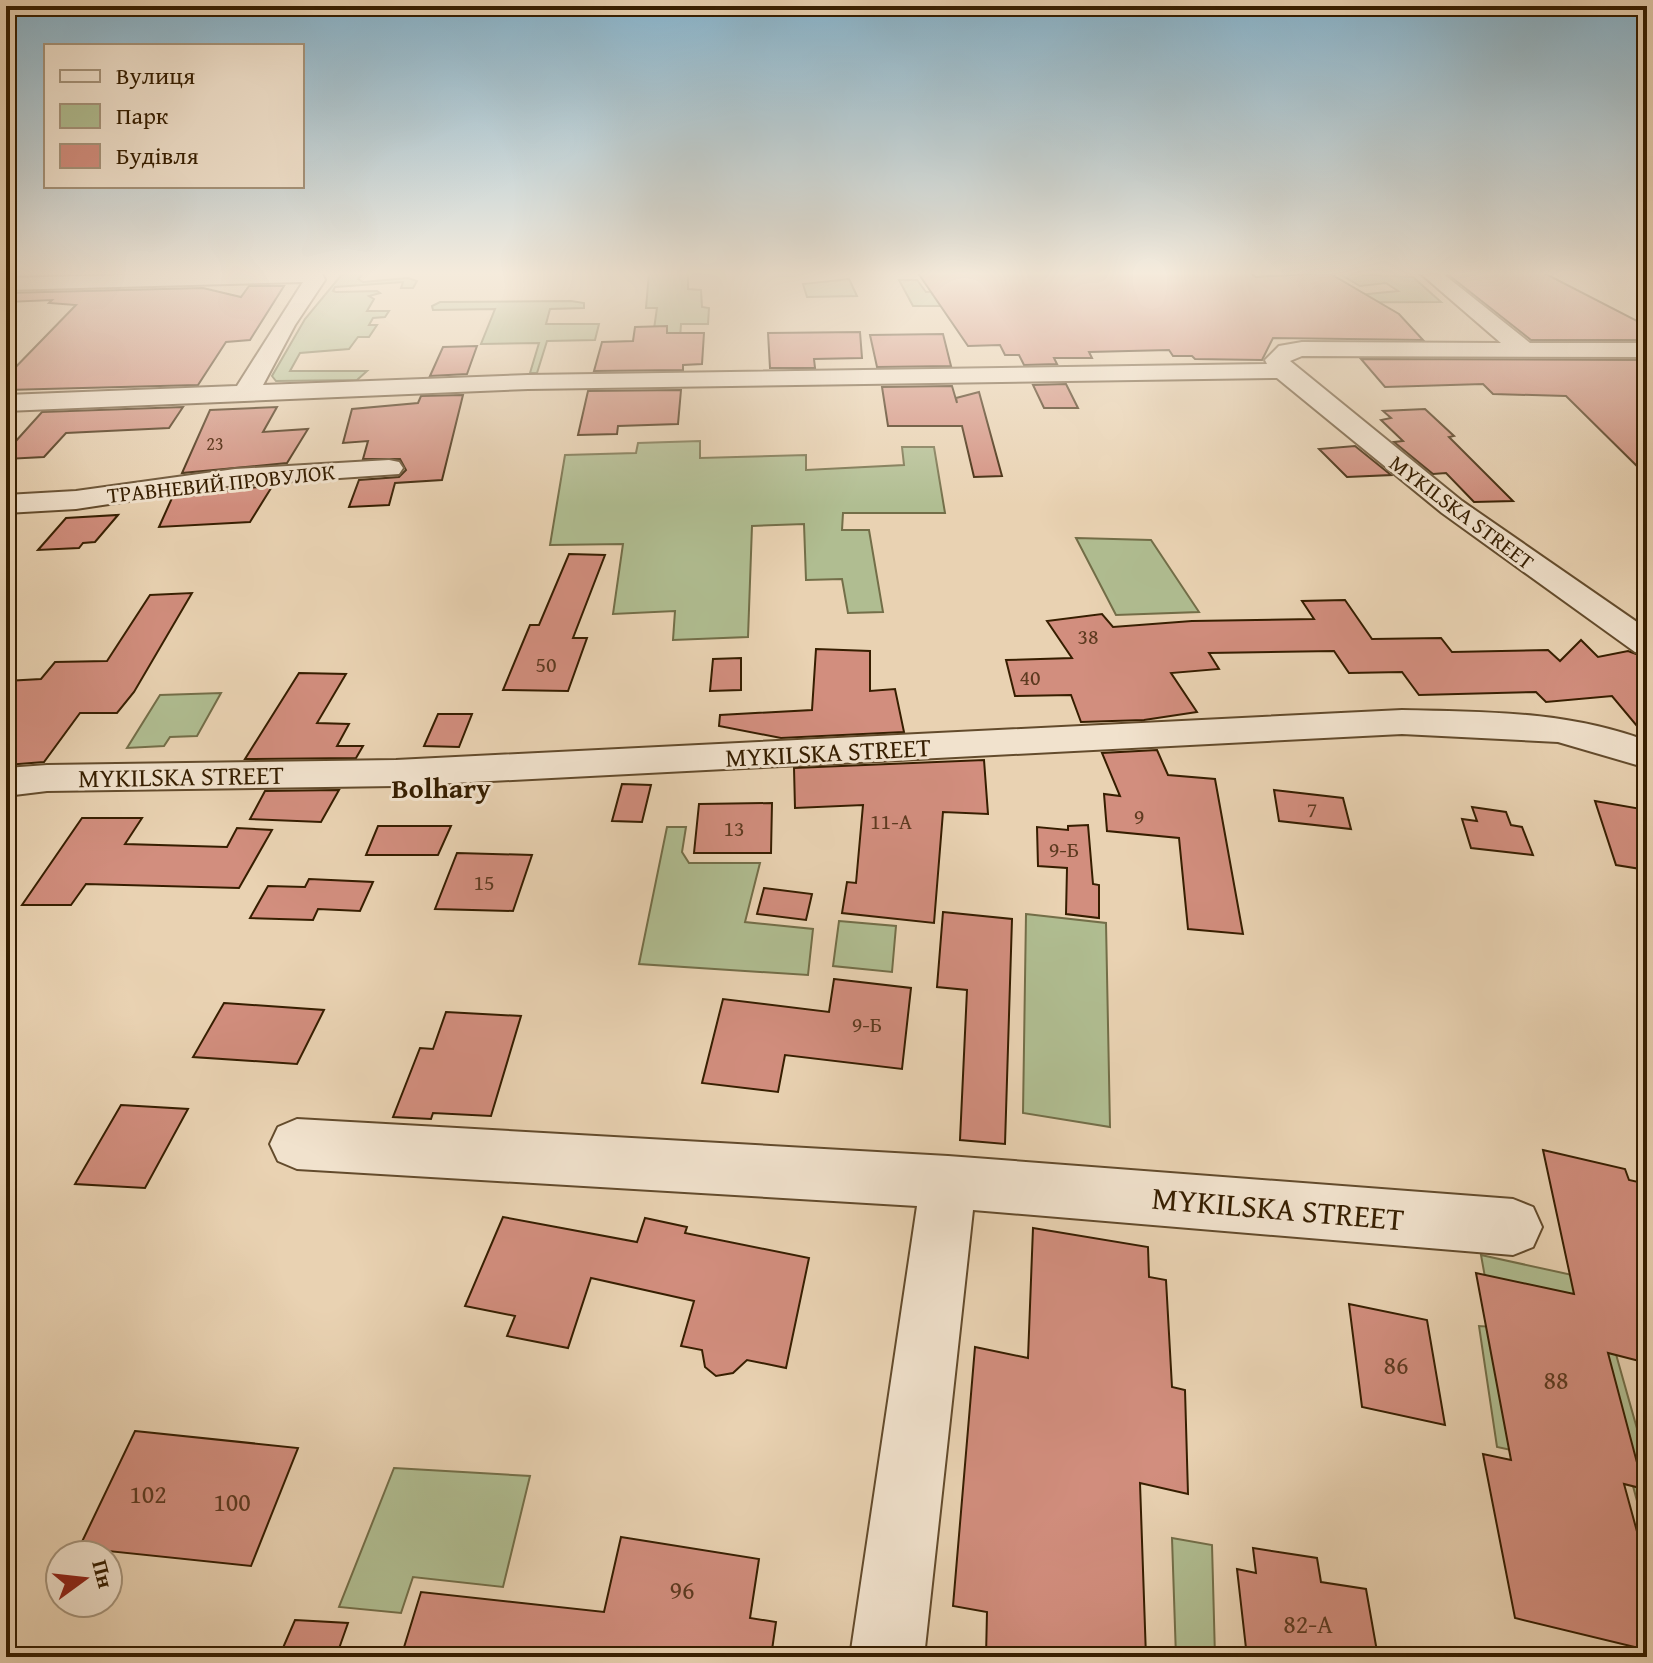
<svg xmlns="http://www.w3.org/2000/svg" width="1653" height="1663" font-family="'Gentium Book Plus',serif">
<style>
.green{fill:#b0bd91;stroke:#736e48;stroke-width:2}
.building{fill:#d28e7e;stroke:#361e00;stroke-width:2}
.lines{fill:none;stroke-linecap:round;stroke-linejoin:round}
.minor-casing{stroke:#634b2c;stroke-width:4}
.minor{fill:#f1e2cd;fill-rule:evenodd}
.labels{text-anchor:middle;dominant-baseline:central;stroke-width:6;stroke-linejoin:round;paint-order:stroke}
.far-number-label{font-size:18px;fill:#5d3a20}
.far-street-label{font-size:22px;fill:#361e00;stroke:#f1e2cd}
.number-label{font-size:22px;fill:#5d3a20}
.street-label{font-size:26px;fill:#361e00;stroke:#f1e2cd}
.near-number-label{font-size:26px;fill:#5d3a20}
.neighbourhood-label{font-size:28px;font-weight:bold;fill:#361e00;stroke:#f1e2cd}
.near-street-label{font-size:32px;fill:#361e00;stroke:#f1e2cd}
</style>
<rect width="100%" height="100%" fill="#e9d2b2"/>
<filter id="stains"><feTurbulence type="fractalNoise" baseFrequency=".0025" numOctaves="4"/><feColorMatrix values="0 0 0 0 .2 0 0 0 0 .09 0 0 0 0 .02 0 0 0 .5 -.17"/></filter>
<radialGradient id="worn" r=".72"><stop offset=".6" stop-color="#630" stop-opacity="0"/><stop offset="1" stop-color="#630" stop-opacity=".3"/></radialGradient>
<g class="green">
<path d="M343,273H363L358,279L363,282L408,278L417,281L413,288H401L403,282L335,287L333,291L336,292L377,291L380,293L369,296L374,299L367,311H389L385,317L373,318L369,325H377L369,337H358L349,349L300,353L290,371H367L357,380L276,381L272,376L305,319Z"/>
<path d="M649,273H688V289L701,290L702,307L709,308L708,324H681L680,339L653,336L657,308H646Z"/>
<path d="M1338,273L1413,277L1441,302L1233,303L1277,286L1265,276L1282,275L1317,299L1398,291L1386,283L1360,286Z"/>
<path d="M849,279L857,296L807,297L803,284Z"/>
<path d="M899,280H917L926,292L956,290L999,306H913Z"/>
<path d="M571,301L584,303V308L550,309L546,324H599L595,340L547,341L537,373H530L539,343L481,344L495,309L433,310L432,306L440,302Z"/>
<path d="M700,441V458L806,455V470L904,465L902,447H934L945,513H843L842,530H869L883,612L848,613L842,579L806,580L804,524L752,526L748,637L673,640L675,611L613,614L623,544L550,545L565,455L636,453L638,443Z"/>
<path d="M1076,538L1151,540L1199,612L1116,615Z"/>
<path d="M221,693L197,736L170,737L164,746L127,748L160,695Z"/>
<path d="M667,827H686L682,852L689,863H760L745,922L813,929L808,975L639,964Z"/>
<path d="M1026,914L1106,923L1110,1127L1023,1113Z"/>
<path d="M839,921L896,926L892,972L833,966Z"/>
<path d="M1481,1255L1595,1280L1647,1464V1538L1630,1475L1497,1447L1479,1326L1494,1327Z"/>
<path d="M394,1468L530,1476L503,1587L413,1577L401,1613L339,1607Z"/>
<path d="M1172,1538L1212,1545L1215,1657H1176Z"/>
</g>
<g class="building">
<path d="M918,273H1250L1256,277L1329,273L1399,314L1423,340L1273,338L1262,360L1195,359L1192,356H1173L1169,350L1089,352L1092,358H1054L1057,364L1024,365L1019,355H1005L1000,345L968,346Z"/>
<path d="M1446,273H1544L1647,326V340H1531Z"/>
<path d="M249,286H284L250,340L226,342L198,385L6,390V377L76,305L49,303L52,300L6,302V293L203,288L241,297Z"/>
<path d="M667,326V333H704L702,364L683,365V370L594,371L602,342L633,341L635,327Z"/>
<path d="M860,332L862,358L814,359L815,368H770L768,333Z"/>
<path d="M943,334L951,366L877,367L870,335Z"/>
<path d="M477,346L467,374L430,376L443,347Z"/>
<path d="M1361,359L1647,360V476L1566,396L1493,394L1483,384L1385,387Z"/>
<path d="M1066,384L1078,408H1044L1033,385Z"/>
<path d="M952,386L957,403L956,398L979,392L1002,476L974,477L962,426H888L882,387Z"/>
<path d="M681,390L678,424L618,426L617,434L578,435L588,391Z"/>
<path d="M463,395L442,480L395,483L389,505L349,507L359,480L399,477L406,470L400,459H363L368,441L343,443L352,409L418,403L421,396Z"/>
<path d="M183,407L169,428L66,433L44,457L6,459V452L42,412Z"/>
<path d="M277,407L263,432L308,429L287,463L182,473L210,410Z"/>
<path d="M1425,409L1454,436L1449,437L1513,501L1474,502L1446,473L1433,474L1394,442L1403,441L1381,420L1391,418L1383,411Z"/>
<path d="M1355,446L1391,475L1347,477L1319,449Z"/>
<path d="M273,485L250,522L159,527L172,498Z"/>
<path d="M118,515L95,542L83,543L79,548L38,550L66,518Z"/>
<path d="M569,554L605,555L573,638H587L568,691L503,690L530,625H539Z"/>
<path d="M192,593L134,692L117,713H80L44,762L6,765V681L41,679L55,662L107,661L150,595Z"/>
<path d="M1345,600L1372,639L1441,638L1452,652L1548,650L1560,661L1581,640L1598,657L1628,651L1647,658V738L1612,696L1546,702L1536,692L1419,695L1402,672L1349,673L1334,651L1209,653L1219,669L1171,673L1197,712L1144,720L1081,722L1071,695L1015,696L1006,660L1072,658L1047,621L1102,614L1113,627L1192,621L1314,619L1302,601Z"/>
<path d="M816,649L870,651V691L895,689L904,732L781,738L719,726L720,715L812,710Z"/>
<path d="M741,658V690L710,691L713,659Z"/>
<path d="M299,673L346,674L317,723L349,724L337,746H363L356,758L245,759Z"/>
<path d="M438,714H472L459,747L424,746Z"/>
<path d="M1157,750L1168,775L1215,779L1243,934L1188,929L1179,838L1107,831L1104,794L1120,796L1102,753Z"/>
<path d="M984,760L988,814L943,812L934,923L842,913L847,882L856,883L863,805L795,808L794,768Z"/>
<path d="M622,784L651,785L642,822L612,821Z"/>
<path d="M339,790L321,822L250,819L265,791Z"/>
<path d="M1274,790L1343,798L1351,829L1279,821Z"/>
<path d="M1595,801L1647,810V870L1616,865Z"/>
<path d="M772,803L771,853H694L699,804Z"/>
<path d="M1472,807L1506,812L1511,825L1522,827L1533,855L1471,848L1462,819L1477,821Z"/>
<path d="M82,818H142L125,844L227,847L237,828L272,830L239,888L86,884L71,905H22Z"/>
<path d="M1088,825L1093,884L1099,885V918L1066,914L1067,868L1038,866L1037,827L1068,830V826Z"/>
<path d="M378,826H451L438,855H366Z"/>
<path d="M457,853L532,855L513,911L435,909Z"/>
<path d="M309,879L373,882L360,911L318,909L313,920L250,918L268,886L305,887Z"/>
<path d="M764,888L812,894L806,920L757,914Z"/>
<path d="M943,912L1012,919L1005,1144L960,1140L967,990L937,987Z"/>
<path d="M834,979L911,988L902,1069L785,1055L778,1092L702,1083L723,999L829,1012Z"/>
<path d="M224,1003L324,1010L297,1064L193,1057Z"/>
<path d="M446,1012L521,1016L491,1116L433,1113L431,1119L393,1117L420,1048L433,1049Z"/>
<path d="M121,1105L188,1109L145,1188L75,1184Z"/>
<path d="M1543,1150L1625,1169L1629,1180L1647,1184V1363L1608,1353L1644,1489L1624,1484L1647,1568V1650L1515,1618L1483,1454L1511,1460L1476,1273L1574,1294Z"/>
<path d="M503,1217L637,1242L645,1218L687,1227L685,1233L809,1258L786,1368L747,1360L733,1373L716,1376L705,1367L702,1350L681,1346L694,1301L591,1278L568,1348L507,1336L515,1316L465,1306Z"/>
<path d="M1033,1228L1148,1247L1149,1277L1166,1280L1172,1387L1185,1390L1188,1494L1140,1483L1146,1657H986L987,1612L953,1606L975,1347L1028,1358Z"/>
<path d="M1349,1304L1427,1320L1445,1425L1362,1407Z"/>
<path d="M135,1431L298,1448L251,1566L79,1548Z"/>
<path d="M621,1537L759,1559L750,1618L776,1622L771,1657H401L421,1592L604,1612Z"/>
<path d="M1253,1548L1317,1558L1321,1582L1366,1589L1378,1657H1247L1237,1569L1256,1573Z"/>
<path d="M295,1620L348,1623L336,1657H279Z"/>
</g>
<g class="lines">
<g class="minor-casing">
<g id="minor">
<path d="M201,273H322L325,280L295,325L263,385L528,375L1267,364L1265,360L1279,346L1302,342L1501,343L1420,273H1442L1530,343H1647V357L1302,356L1290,361L1462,501L1647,629V655L1635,652L1442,513L1277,378L528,389L6,411V395L237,386L303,282L6,290V278Z"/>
<path d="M389,460L399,462L403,468L399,474L235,485L76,509L6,513V495L76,491L235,469Z"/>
<path d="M1402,710C1485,712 1568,711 1647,741V768L1558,742L1402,734L396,786L47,791L6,796V768L47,765L396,760Z"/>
<path d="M297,1119L948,1156L1513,1199L1533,1207L1542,1227L1533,1247L1513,1255L973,1210L924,1657H850L917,1206L297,1169L278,1161L270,1144L278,1127Z"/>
</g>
</g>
<use href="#minor" class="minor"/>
</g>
<linearGradient id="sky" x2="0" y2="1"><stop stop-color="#87b6d0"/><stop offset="0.54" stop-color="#f5ebdc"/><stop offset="1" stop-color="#f5ebdc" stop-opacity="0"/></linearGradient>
<rect width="1653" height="506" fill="url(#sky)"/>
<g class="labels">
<g class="far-number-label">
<text x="215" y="443">23</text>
</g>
<g class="far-street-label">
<text transform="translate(221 483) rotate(-6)">ТРАВНЕВИЙ ПРОВУЛОК</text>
<text transform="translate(1462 512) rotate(37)">MYKILSKA STREET</text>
</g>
<g class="number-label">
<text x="1088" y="636">38</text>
<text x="546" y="664">50</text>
<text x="1030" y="677">40</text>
<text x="1312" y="809">7</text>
<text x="1139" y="816">9</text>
<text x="891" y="821">11-А</text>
<text x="734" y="828">13</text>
<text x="1064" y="849">9-Б</text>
<text x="484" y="882">15</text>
<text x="867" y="1024">9-Б</text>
</g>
<g class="street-label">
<text transform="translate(828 752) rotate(-3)">MYKILSKA STREET</text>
<text transform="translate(181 776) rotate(-1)">MYKILSKA STREET</text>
</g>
<g class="near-number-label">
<text x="1396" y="1364">86</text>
<text x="1556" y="1379">88</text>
<text x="148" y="1493">102</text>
<text x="232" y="1501">100</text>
<text x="682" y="1589">96</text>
<text x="1308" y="1623">82-А</text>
</g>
<g class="neighbourhood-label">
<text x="441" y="787">Bolhary</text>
</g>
<g class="near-street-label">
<text transform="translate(1278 1208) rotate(5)">MYKILSKA STREET</text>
</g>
</g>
<rect width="1653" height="1663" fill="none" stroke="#e9d2b2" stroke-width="32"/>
<rect x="8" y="8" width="1637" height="1647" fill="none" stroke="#361e00" stroke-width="4"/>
<rect x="16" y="16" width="1621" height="1631" fill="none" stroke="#361e00" stroke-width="2"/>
<rect x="44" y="44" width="260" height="144" fill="#f1e2cd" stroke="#a6947b" stroke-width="2"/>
<rect x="60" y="70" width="40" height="12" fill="#f1e2cd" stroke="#a6947b" stroke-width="2"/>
<text x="116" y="84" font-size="24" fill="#361e00">Вулиця</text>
<rect x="60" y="104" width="40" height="24" fill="#b0bd91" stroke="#a6947b" stroke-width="2"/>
<text x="116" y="124" font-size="24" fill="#361e00">Парк</text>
<rect x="60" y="144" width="40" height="24" fill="#d28e7e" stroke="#a6947b" stroke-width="2"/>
<text x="116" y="164" font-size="24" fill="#361e00">Будівля</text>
<g transform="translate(84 1579) rotate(75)"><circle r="38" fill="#f1e2cd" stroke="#a6947b" stroke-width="2"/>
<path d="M0-6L14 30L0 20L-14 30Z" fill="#8f2418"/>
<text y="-12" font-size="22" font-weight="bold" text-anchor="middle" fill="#361e00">Пн</text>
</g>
<rect width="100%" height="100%" filter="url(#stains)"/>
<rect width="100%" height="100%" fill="url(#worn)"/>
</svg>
